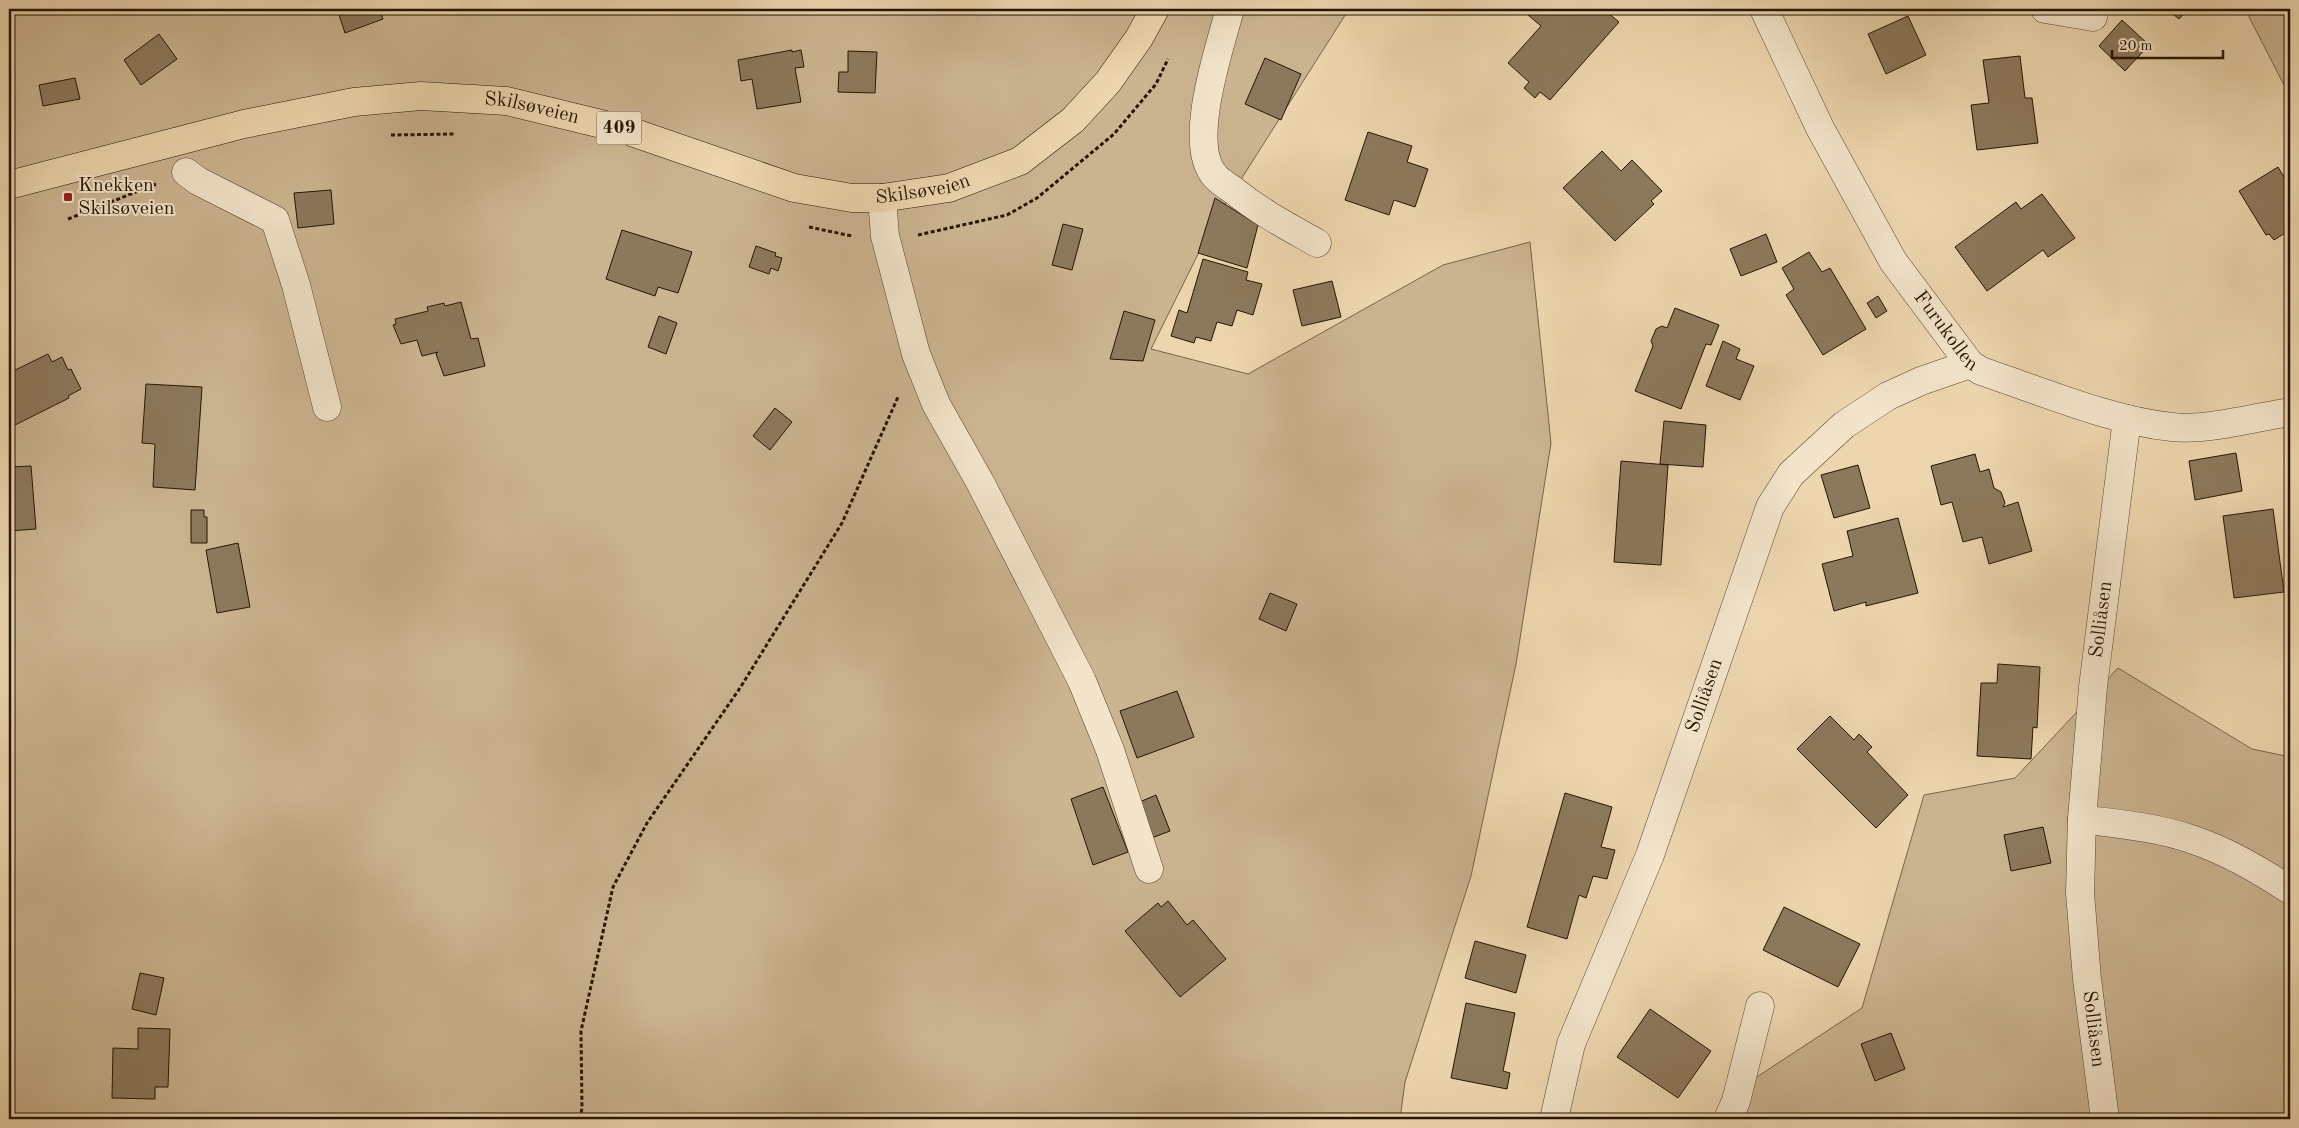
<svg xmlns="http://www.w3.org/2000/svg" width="2299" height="1128" font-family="'Old Standard TT',serif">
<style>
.green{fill:#cbb591;stroke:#77654a}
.building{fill:#8c795c;stroke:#231503}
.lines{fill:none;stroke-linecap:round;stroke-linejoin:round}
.street-casing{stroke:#56452e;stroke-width:29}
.primary-casing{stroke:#231503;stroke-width:29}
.path{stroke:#231503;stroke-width:3;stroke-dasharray:4 2.5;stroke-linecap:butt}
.street{stroke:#f3e4ca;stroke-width:28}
.primary{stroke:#edd6ae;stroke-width:28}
.poi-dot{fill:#8f2418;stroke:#f3e4ca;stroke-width:2}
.labels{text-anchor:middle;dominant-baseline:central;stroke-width:4;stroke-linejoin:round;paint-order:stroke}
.shield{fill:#f3e4ca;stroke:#61533f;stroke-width:1}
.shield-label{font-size:19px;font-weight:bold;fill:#231503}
.street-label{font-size:20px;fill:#231503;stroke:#f3e4ca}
.poi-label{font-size:20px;fill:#231503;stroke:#f3e4ca;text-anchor:start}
</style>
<rect width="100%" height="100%" fill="#edd6ae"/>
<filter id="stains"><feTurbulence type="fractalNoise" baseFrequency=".004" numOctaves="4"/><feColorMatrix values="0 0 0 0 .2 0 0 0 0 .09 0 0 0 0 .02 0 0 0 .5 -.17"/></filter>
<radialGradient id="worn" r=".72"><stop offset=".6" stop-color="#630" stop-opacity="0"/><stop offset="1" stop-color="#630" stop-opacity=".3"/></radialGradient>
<g class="green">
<path d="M9,9H1349L1214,222L1151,349L1248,374L1443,265L1530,242L1551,443L1516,664L1471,876L1405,1082L1400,1119H9Z"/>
<path d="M2245,9H2290V93H2288Z"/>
<path d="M2118,668L2252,749L2290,757V1119H1736L1737,1090L1862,1008L1924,795L2015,778Z"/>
</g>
<g class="building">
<path d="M337,9H379L383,19L345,33Z"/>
<path d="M1521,9H1610L1607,12L1619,22L1550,100L1540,92L1535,98L1524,88L1529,82L1508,63L1541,26Z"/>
<path d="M2167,9H2188L2179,19Z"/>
<path d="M1908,16L1926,55L1886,74L1868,34Z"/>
<path d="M2122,20L2149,45L2125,71L2099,46Z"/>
<path d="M159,34L177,59L141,85L124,60Z"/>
<path d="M792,50V52L801,50L804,67L795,68L801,102L757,109L752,79L741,81L738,60Z"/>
<path d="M848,51L877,52L875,93L838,92L839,72H848Z"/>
<path d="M2020,56L2025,98H2032L2038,143L1977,150L1971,105L1989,103L1983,60Z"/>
<path d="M1265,58L1301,74L1281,120L1245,104Z"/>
<path d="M75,78L80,99L43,106L39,85Z"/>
<path d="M1368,132L1412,146L1407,162L1428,169L1415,207L1394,200L1389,215L1345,200Z"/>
<path d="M1602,151L1621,171L1632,160L1662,191L1651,201L1654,204L1615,241L1563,188Z"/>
<path d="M2278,167L2290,187V230L2274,240L2269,234L2266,235L2239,191Z"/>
<path d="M331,190L334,224L298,228L294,193Z"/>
<path d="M2042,194L2075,238L2048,257L2043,250L1987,291L1955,247L2016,202L2021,209Z"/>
<path d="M1215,198L1258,225L1247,268L1198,253Z"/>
<path d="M1063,224L1083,229L1072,270L1052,265Z"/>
<path d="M622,230L692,252L678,293L658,287L655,296L606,279Z"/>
<path d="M1766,234L1777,262L1741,276L1730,249Z"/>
<path d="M756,246L776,253L775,256L782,258L778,271L771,268L769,274L749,267Z"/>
<path d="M1809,252L1822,272L1830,268L1866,329L1823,355L1786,295L1794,289L1782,268Z"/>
<path d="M1203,259L1248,272L1246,280L1262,284L1253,315L1237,310L1232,326L1217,322L1211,341L1196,337L1194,343L1171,336L1179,310L1187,313Z"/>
<path d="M1332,281L1341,317L1302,326L1293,290Z"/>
<path d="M1878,296L1887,311L1876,318L1867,303Z"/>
<path d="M461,302L471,339L478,338L485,366L444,376L436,354L438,352L422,356L417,340L401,344L393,325L396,324L395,319L428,311L427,307L444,303L445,306Z"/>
<path d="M1675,308L1719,325L1711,345L1706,344L1681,409L1635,391L1653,346L1651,341L1656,329L1662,326L1667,328Z"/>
<path d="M1124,311L1155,320L1143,361L1110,359Z"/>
<path d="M659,316L677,323L666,354L648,347Z"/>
<path d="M1723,341L1740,349L1736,359L1754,366L1740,400L1706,386Z"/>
<path d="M48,354L52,362L62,357L68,370L71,369L81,389L68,396L69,398L13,426L9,418V373Z"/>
<path d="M146,384L202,387L195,490L153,487L155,444L142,443Z"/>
<path d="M775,408L792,422L770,450L753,436Z"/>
<path d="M1664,421L1706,425L1703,467L1660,464Z"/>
<path d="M2236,453L2242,491L2195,500L2189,461Z"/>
<path d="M1975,454L1980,472L1989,469L1994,488L2001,492L2005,503L2003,507L2018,502L2032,551L1989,564L1982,537L1963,542L1952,502L1941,505L1931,466Z"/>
<path d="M1621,461L1668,465L1661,565L1614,562Z"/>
<path d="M1858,465L1870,508L1834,518L1821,475Z"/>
<path d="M31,466L36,529L9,531V467Z"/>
<path d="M2273,509L2284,592L2234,598L2223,516Z"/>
<path d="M191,510H204V517H207V543H191Z"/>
<path d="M1898,518L1918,593L1866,606V602L1834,611L1822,564L1853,556L1847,531Z"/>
<path d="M238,543L250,607L217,613L206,550Z"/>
<path d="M1270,593L1297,604L1286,631L1259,619Z"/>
<path d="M1998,664L2040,667L2037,728L2033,727L2031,759L1977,756L1981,683H1997Z"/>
<path d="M1177,691L1194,737L1137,758L1120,711Z"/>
<path d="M1830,716L1854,740L1859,734L1872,747L1867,752L1908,795L1876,828L1797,749Z"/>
<path d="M1103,787L1128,852L1093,865L1071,799Z"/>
<path d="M1565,793L1612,807L1601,847L1615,850L1607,879L1593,876L1586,898L1579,895L1567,939L1527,927Z"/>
<path d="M1156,795L1170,831L1149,839L1135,804Z"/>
<path d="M2043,827L2051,863L2011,871L2004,835Z"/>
<path d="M1168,901L1187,925L1193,920L1226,959L1180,997L1125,931L1158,903L1161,907Z"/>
<path d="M1784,907L1860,944L1838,987L1763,950Z"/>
<path d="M1475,941L1526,955L1516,993L1465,978Z"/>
<path d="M140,973L164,978L156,1015L132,1009Z"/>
<path d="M1466,1003L1515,1013L1503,1071L1510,1073L1507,1089L1451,1078Z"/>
<path d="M1650,1009L1711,1051L1678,1098L1617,1057Z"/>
<path d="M138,1028L170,1029L168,1087H155V1099L112,1098L113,1048L138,1049Z"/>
<path d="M1891,1033L1905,1069L1875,1081L1861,1044Z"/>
</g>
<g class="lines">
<g class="street-casing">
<g id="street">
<path d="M1230,9C1220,47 1186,144 1215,176C1219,181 1227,186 1233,190C1260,212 1287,226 1317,243"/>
<path id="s1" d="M1764,9L1820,128L1893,261L1970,364L1981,371C2041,391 2111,421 2172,427C2207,431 2256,417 2290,412"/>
<path d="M2045,9L2093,17"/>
<path d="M186,172L198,181L275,220L296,285L327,407"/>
<path d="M882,198L885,236L916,354L936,404L981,484L1082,681L1110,750L1149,869"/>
<path d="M2082,819C2118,824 2156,827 2191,839C2227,851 2259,870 2290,890"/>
<path id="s2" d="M1554,1119L1571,1044L1650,855L1770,507L1791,474L1844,425L1888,396L1921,381L1970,364"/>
<path d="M1728,1119L1736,1101L1760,1006"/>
<path id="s3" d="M2105,1119L2087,979L2080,893L2082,819L2093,687L2127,419"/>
</g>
</g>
<g class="primary-casing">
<g id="primary">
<path id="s4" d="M9,185L244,124L354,102L421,96L507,101L626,130L794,188L852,198H882L949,188L1020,161L1073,120L1108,82L1139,38L1155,9"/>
</g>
</g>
<g class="path">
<path d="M391,135L454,134"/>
<path d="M68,219L156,184"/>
<path d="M809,227L852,236"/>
<path d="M918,235L1007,215L1037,198L1114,134L1156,84L1168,59"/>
<path d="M580,1119L582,1108L581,1031L613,887L647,823L740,688L842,523L898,397"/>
</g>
<use href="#street" class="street"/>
<use href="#primary" class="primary"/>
</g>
<rect class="poi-dot" x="63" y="192" width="10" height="10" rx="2.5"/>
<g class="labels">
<rect class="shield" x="596.5" y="111.5" width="45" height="33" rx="4"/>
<g class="shield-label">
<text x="619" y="128">409</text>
</g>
<g class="street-label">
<text stroke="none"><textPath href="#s4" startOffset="534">Skilsøveien</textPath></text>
<text stroke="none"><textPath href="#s4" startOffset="939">Skilsøveien</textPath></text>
<text stroke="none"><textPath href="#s1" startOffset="371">Furukollen</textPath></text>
<text stroke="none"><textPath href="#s3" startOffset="502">Solliåsen</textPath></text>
<text stroke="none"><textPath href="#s2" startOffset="450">Solliåsen</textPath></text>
<text transform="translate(2093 1029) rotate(83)">Solliåsen</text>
</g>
<g class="poi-label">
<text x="78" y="186">Knekken<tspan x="78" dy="23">Skilsøveien</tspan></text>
</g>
</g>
<rect width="2299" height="1128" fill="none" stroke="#edd6ae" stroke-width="30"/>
<rect x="10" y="10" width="2279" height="1108" fill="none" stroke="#231503" stroke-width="2.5"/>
<rect x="15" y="15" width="2269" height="1098" fill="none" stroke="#231503"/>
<path d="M2112 50v8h111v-8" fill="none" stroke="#231503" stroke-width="2.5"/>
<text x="2119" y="50" font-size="15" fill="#231503" stroke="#f3e4ca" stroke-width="4" paint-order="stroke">20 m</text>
<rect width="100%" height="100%" filter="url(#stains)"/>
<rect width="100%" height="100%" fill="url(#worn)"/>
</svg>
